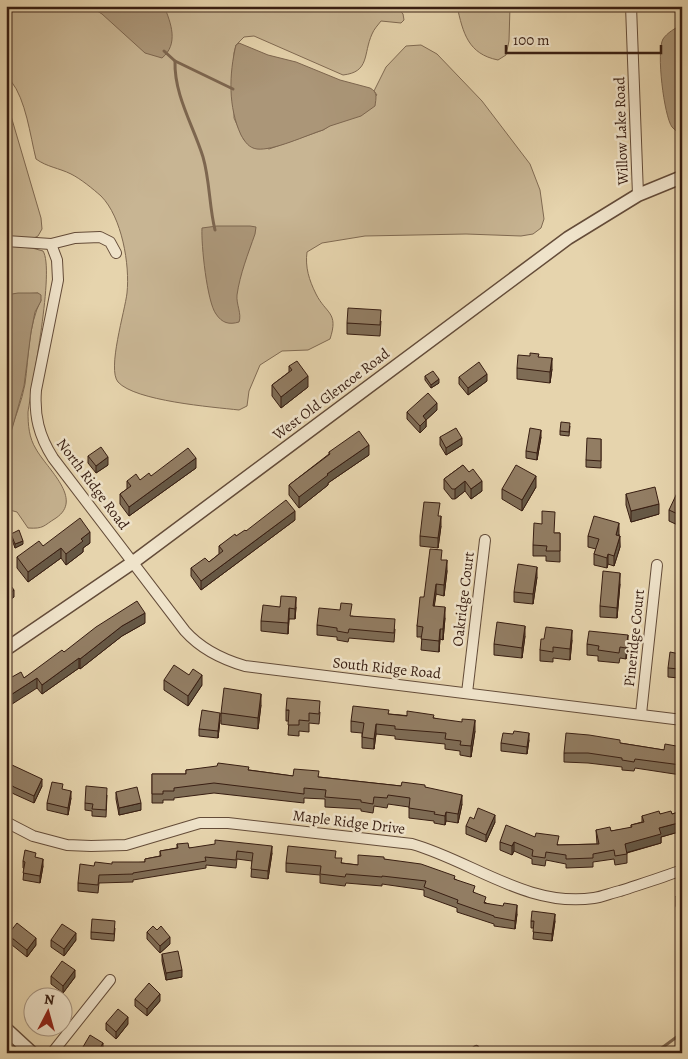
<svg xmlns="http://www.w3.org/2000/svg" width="688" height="1059" font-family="Alegreya,serif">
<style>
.green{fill:#c8b593;stroke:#806a52}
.water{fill:#ab9678;stroke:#7d664f}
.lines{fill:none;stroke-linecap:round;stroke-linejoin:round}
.stream{stroke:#7d664f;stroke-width:3}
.service-casing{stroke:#644c39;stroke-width:8}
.minor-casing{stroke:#644c39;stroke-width:12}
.tertiary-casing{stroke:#644c39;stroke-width:15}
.service{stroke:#efe3ca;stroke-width:5}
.minor{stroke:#efe3ca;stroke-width:10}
.tertiary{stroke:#efe3ca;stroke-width:12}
.wall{fill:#7e6c55;stroke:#381e12}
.shaded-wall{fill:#665845;stroke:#381e12}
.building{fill:#927d63;stroke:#381e12}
.labels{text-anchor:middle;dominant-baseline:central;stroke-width:5;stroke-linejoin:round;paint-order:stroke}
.street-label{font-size:15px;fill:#381e12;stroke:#efe3ca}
</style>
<rect width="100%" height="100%" fill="#e6d4ad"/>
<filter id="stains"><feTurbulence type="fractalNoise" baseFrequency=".004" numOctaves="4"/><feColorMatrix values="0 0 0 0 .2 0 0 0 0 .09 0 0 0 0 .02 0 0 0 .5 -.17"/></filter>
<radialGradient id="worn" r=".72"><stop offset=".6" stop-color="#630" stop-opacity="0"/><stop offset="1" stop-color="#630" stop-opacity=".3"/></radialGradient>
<g class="green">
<path d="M6,6H396L403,14L404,20L401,23L381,21C378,25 374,29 372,34C363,54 370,72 343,75L254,36L244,37L236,45L234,53V118L244,140L269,149L323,130L377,95L374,91L386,67L406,46L421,45L437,54L482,101L530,164L540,190L544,219L541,228L533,234L521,236L466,234L365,236L322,243L307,252C305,267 309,280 316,294C326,314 339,312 330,339L308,350L282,351L260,365L249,391L247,406L239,410C212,407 135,401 118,382C107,369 125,311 127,293C130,265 122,217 101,196C93,189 81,179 71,174C59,168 47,167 36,159C30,135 26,100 11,81H6Z"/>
<path d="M457,6H510L509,41L506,55L498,60C468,54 463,33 457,6Z"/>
<path d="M6,99L41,218L42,229L38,236L32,239L6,237Z"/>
<path d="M6,246L32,248L43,251C55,269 32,384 28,412C28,425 29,438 36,449C47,469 84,499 56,518C43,526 44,529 28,528L17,512L6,509V435L10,433C15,417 22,401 25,384C29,356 28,326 41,300L38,293L6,295Z"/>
</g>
<g class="water">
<path d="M89,6H164C171,23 179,44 162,58L145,53L102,14Z"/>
<path d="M682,25V134C678,133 675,130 672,127C664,116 656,51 663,39C667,33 675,28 682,25Z"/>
<path d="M239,43L268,55L296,62L340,80L370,88C378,92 376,98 375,106L361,116L330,126L323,130C307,135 273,151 257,149C249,148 245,142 241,135C228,107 229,74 236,45Z"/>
<path d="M217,226H250L256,227L255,234C248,254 240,274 237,295C236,304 242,314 239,322C229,325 222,323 216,314C207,302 201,244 202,228Z"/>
<path d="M18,293H38L41,295V301L35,312L31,332L24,386L12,429L10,433L6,435V295Z"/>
</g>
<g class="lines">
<g class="stream">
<path d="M164,51L175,61L233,89"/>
<path d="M175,61C174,95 193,125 203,157C210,181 209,206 215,230"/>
<path d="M655,1053L682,1033"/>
</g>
<g class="service-casing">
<path id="service" d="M476,1049L478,1053"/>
</g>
<g class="minor-casing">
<g id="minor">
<path d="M631,6L638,195"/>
<path d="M6,241L51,244L75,238L100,237L110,242L116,253"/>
<path d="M51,244L57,260L58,280L36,390C34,416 39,436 53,458L185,631C201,649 221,659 245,666L682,720"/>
<path d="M467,693L485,540"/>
<path d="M641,714L657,565"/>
<path d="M6,822L33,836L67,845L91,846L126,845L200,823H228L412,844C472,861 528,908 594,898C602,897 611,893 620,891C641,884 661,878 682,870"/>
<path d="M52,1053L110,980"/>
</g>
</g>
<g class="tertiary-casing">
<g id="tertiary">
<path d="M6,649L132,563L568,238L638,195L682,177"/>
<path d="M6,1029L32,1053"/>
</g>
</g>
<use href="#service" class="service"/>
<use href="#minor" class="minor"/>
<use href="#tertiary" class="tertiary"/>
</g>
<g class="wall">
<path d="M381,321L380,336L347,334V323Z"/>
<path d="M539,357L552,369L550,383L517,379V368Z"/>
<path d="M289,366L308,387L281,408L272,396V385L289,372Z"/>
<path d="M425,376L439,383L431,388L425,380Z"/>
<path d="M459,377L487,381L468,395L459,384Z"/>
<path d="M437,410L426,420V427L420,433L407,419V412Z"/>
<path d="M570,426L569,436L560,435V431Z"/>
<path d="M440,437L462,445L446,455L440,445Z"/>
<path d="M541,437L537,460L526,458V451Z"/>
<path d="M601,439V468L586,467V460Z"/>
<path d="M329,452L369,455L328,483V485L299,508L289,495V485L329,454Z"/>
<path d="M88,456L108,465L96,473L88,463Z"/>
<path d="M463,465L482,491L471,499L465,491L455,499H452L444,489V479Z"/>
<path d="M196,468L129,516L120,504V494L127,489V481L140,480L151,476Z"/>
<path d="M536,487L522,511L502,499V489Z"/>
<path d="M626,494L659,514L631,522L626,505Z"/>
<path d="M682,495V527L669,521V510Z"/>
<path d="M295,520L201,590L191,576V568L209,562L219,554V546L246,531Z"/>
<path d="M441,526L438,548L420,546V536Z"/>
<path d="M555,533H560V562L546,561V556H533V545Z"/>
<path d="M11,534L23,544L15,548L11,537Z"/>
<path d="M619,534L620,547L614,566L608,564L607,568L594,565V554L596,549L588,547V536Z"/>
<path d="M90,543L83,548V552L66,565L61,558L28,582L17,568V557L43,546Z"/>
<path d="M442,560L447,571L444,596L436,594L434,606L445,618L443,640L440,639L439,652L421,650L422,637H417V626L424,597Z"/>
<path d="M537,577L533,604L514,602V592Z"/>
<path d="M620,584L617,618L600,617V606Z"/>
<path d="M280,607H296L295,619H289L288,634L261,631V621Z"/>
<path d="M352,616L395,629L394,642L349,638L348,642L337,640V637L317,635V625Z"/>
<path d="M145,623L122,636L80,669L79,668L42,694L37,688L12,677L24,678L64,652Z"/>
<path d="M525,636L522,658L494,655V644Z"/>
<path d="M544,639L572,640L570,660L553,658V662L540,661V650Z"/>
<path d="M587,644L628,646L626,659L620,658L619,663L598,661V656L587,655Z"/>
<path d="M682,649V683H679V678L668,677V668L680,654Z"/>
<path d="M164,680L202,685L188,706L164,690Z"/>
<path d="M261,705L258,729L221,724V713Z"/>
<path d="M286,710L320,712L319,724L309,723V732L299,731V736L288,735L289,721H286Z"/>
<path d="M389,714L434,718L475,731L471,757L460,755V751L445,749V744L395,739V736L376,734L374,749L362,748V733L351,732V721Z"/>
<path d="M220,720L218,738L199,736V729Z"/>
<path d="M513,734L529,740L527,754L501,751V743Z"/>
<path d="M620,743L664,750L682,747L681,775L635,768L634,771L622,770V767L588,763L564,762V753Z"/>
<path d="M6,761L42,786L34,803L14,794L6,789Z"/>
<path d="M186,770H249L293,776L319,777L401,786L425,787L462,804L458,823L446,821L445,825L434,823V821L409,818V807L388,804L387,808L374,806L373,813L361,811V809L325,807V799L304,798V803L214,793L174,798V800H163V803H152V774H186Z"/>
<path d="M116,792L141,810L119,815L116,799Z"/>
<path d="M107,795L106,817L92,816V811L85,810V803Z"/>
<path d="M71,798L68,815L47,810V803Z"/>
<path d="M682,811V831L661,837V843L627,853V863L615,865L614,859L593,862V867L566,868V864L546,860L545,866L532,864V859L514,851L512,855L500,850V842L535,837L559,845L597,844L596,830L611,831L631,828V825L642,822V816L660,814H672Z"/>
<path d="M474,819L495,822L486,842L466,834V826Z"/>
<path d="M177,844L189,848L272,853L268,879L251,877L252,861L237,859L236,868L206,865V868L133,880V882L99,883L98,893L78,891V883L94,866L145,862V859L160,856V851L177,848Z"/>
<path d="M36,858L43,866L40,883L23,880L24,869L23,868V861Z"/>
<path d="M336,858L342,863L358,865L384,859L455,879L475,893L486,903L517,914L515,929L494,926V924L457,912V908L424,896V890L382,884V886L346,883L345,886L320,883V875L286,872V863Z"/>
<path d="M682,894L681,923L676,906V896Z"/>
<path d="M531,921H555L552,941L533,939L534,928H531Z"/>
<path d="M115,928L114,941L91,939V932Z"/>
<path d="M147,932L170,944L160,953L147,939Z"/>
<path d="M6,937L36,945L27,957L12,945L6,956Z"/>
<path d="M51,940H76L64,956L51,947Z"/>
<path d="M162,954L182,977L166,980L162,961Z"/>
<path d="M51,976L75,977L63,993L51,984Z"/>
<path d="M135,999L160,1001L147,1016L135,1006Z"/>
<path d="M32,1000V1014L29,1011V1004Z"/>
<path d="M106,1023L128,1024L116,1039L106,1030Z"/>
</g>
<g class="shaded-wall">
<path d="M552,358V369L550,383V372Z"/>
<path d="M487,374V381L468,395V388Z"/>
<path d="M308,376V387L281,408V397Z"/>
<path d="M439,379V383L431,388V385Z"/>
<path d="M437,403V410L426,420V427L420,433V426L423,416Z"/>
<path d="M541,430V437L537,460V453Z"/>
<path d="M462,438V445L446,455V448Z"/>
<path d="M369,445V455L328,483V485L299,508V497L327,474Z"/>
<path d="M108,457V465L96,473V466Z"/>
<path d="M196,458V468L129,516V507Z"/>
<path d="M536,476V487L522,511V500Z"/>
<path d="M465,481V491L455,499V489Z"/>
<path d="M482,481V491L471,499V489Z"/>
<path d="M659,504V514L631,522V511Z"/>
<path d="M295,511V520L201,590V581Z"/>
<path d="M441,516V526L438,548V538Z"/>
<path d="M619,523V534L616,546V535Z"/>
<path d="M90,532V543L83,548V552L66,565V554L81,539Z"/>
<path d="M620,536V547L614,566V556Z"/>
<path d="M23,541V544L15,548V544Z"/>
<path d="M61,548V558L28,582V572Z"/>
<path d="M608,554V564L607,568V558Z"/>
<path d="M447,560V571L444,596V585Z"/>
<path d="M537,567V577L533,604V594Z"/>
<path d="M620,573V584L617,618V608Z"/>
<path d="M436,584V594L433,616V606Z"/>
<path d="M14,590V597L6,603V596Z"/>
<path d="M296,597V607L295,619V609Z"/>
<path d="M445,607V618L443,640V629Z"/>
<path d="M289,608V619L288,634V623Z"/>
<path d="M145,613V623L122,636L80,669V659L122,626Z"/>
<path d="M525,626V636L522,658V648Z"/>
<path d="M440,629V639L439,652V641Z"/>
<path d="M572,630V640L570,660V649Z"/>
<path d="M628,635V646L626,659V648Z"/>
<path d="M79,658V668L42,694V685Z"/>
<path d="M202,675V685L188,706V696Z"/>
<path d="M37,678V688L6,708V698Z"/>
<path d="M261,694V705L258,729V718Z"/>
<path d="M220,713V720L218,738V731Z"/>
<path d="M475,720V731L471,757V746Z"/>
<path d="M376,724V734L374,749V739Z"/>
<path d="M529,733V740L527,754V747Z"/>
<path d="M682,757V766L681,775V765Z"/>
<path d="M42,779V786L34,803V796Z"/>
<path d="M71,791V798L68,815V808Z"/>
<path d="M462,795V804L458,823V814Z"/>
<path d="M141,803V810L119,815V808Z"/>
<path d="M446,812V821L445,825V816Z"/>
<path d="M495,815V822L486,842V835Z"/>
<path d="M682,822V831L661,837V843L625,853V844L659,828Z"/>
<path d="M514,842V851L512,855V846Z"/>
<path d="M272,846V853L268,879V871Z"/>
<path d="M43,859V866L40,883V876Z"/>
<path d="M517,905V914L515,929V921Z"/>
<path d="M555,914V921L552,941V934Z"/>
<path d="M76,933V940L64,956V949Z"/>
<path d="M170,937V944L160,953V946Z"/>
<path d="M12,938V945L6,956V949Z"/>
<path d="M36,938V945L27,957V950Z"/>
<path d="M75,970V977L63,993V986Z"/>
<path d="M182,970V977L166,980V973Z"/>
<path d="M160,994V1001L147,1016V1009Z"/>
<path d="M128,1017V1024L116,1039V1032Z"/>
<path d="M103,1043V1050L101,1053H97Z"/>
</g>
<g class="building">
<path d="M348,308L381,310L380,325L347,323Z"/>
<path d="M530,353L539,354L538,357L552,358L550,372L517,368L518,355L530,356Z"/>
<path d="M297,361L308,376L281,397L272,385L292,370L289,366Z"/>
<path d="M479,362L487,374L468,388L459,377Z"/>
<path d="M433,371L439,379L431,385L425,376Z"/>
<path d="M428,393L437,403L423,416L426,420L420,426L407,412Z"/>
<path d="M561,422L570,423L569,432L560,431Z"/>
<path d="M456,428L462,438L446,448L440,437Z"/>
<path d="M530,428L541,430L537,453L526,451Z"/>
<path d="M359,431L369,445L327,474L328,475L299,497L289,485L330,454L329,452Z"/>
<path d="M587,438L601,439V461L586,460Z"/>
<path d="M101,447L108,457L96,466L88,456Z"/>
<path d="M188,448L196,458L129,507L120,494L131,486L127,481L136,474L140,480L149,473L151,476Z"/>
<path d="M463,465L469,472L473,469L482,481L471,489L465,481L455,489H452L444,479Z"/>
<path d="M516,465L536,476L522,500L502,489Z"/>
<path d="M655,487L659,504L631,511L626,494Z"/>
<path d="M677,493L682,495V516L669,510Z"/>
<path d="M286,500L295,511L201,581L191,568L205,558L209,562L223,551L219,546L235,534L236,536L245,530L246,531Z"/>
<path d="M424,502L440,503L438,516H441L438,538L420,536Z"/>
<path d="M542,511L555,512L554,533H560V551H546L547,546L533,545L534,523L542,524Z"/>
<path d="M594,516L619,523L616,535L620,536L614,556L608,554L607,558L594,554L599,539L588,536Z"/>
<path d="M80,518L90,532L81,539L83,541L66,554L61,548L28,572L17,557L39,541L43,546Z"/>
<path d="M19,530L23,541L15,544L11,534Z"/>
<path d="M430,549L442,550L441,560H447L444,585L436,584L433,606L445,607L443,629H440L439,641L421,639L423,627L417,626L420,597H424Z"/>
<path d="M518,564L537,567L533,594L514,592Z"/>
<path d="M603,571L620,573L617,608L600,606Z"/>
<path d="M6,579L14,590L6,596Z"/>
<path d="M281,596L296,597L295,609L289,608L288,623L261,621L263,605L280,607Z"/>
<path d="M137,601L145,613L122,626L80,659L79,658L42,685L37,678L6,698V679L11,675L12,677L21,672L24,678L62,650L64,652L96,627Z"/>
<path d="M341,603L352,604L350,616L395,619L394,633L349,629L348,633L337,631V628L317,625L319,608L340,610Z"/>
<path d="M497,622L525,626L522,648L494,644Z"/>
<path d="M546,627L572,630L570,649L553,647V652L540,650L541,639H544Z"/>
<path d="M589,631L628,635L626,648L620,647L619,653L598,650L599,646L587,644Z"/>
<path d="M680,649H682V674H679V669L668,668L670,652L680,654Z"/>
<path d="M174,665L189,675L193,669L202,675L188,696L164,680Z"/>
<path d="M224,688L261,694L258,718L221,713Z"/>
<path d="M287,698L320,701L319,714L309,713V721L299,720V725H288L289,710H286Z"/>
<path d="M353,706L389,710L388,714L407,716V711L434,715L433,718L462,722V719L475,720L471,746L460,745L461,741L445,739L446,733L395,729V726L376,724L374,739L362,737L364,723L351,721Z"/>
<path d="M202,710L220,713L218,731L199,729Z"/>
<path d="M514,731L529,733L527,747L501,743L503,733L513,734Z"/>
<path d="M566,733L589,735L620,740V743L664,750L665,744L682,747V757L681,765L635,759L634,762L622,760V758L588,753H564Z"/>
<path d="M6,761L12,765L42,779L34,796L14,787L6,782Z"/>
<path d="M218,763L249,767L248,770L293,776L294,769L319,771L318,777L401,786L402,782L425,785V787L462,795L458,814L446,812L445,816L434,814L435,812L409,808L410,798L388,795L387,798L374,797L373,804L361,802V800L325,797L326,790L304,788V794L214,783L174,788V791H163V794H152V774H186V770L217,766Z"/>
<path d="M52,782L63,784L62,789L71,791L68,808L47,803Z"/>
<path d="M86,786L107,788L106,810L92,809L93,804L85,803Z"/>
<path d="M137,787L141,803L119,808L116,792Z"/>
<path d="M478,808L495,815L486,835L466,826L470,817L474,819Z"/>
<path d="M659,811L660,814L671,811L672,814L682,811V823V822L659,828L661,834L625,844L627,854L615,856L614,850L593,854V858L566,859V855L546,852L545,858L532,856L533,850L514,842L512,846L500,842L506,825L535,837L536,833L559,836L557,845L599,844L596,830L610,827L611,831L632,827L631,825L644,822L642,816Z"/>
<path d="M215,840L272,846L268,871L251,869L253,853L237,851L236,860L205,857L206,861L133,873V874L99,875L98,885L78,883L80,864L94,866L95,862L112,864V862H145V859L161,856L160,851L178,848L177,844L188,843L189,848L215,844Z"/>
<path d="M288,846L336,851L335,858H342L341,863L358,865V855L384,857V859L421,864L455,876L454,879L475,886L473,892L486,897L484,903L503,906L504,903L517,905L515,921L494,917V916L457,903L458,900L424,887L426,881L382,876V877L346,874L345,877L320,874L321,866L286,863Z"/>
<path d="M25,850L36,853L35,857L43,859L40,876L23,873L25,862L23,861Z"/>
<path d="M682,894V912H681L676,896Z"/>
<path d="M532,911L555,914L552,934L533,932L534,921H531Z"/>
<path d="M92,919L115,921L114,934L91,932Z"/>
<path d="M17,923L36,938L27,950L12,938L6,949V937Z"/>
<path d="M62,924L76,933L64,949L51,940Z"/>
<path d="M153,926L157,930L161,926L170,937L160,946L147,932Z"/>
<path d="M178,951L182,970L166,973L162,954Z"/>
<path d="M62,961L75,970L63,986L51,976Z"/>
<path d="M149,983L160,994L147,1009L135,999Z"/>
<path d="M41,989L51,996H35Z"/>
<path d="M32,1000V1007L29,1004Z"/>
<path d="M118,1009L128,1017L116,1032L106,1023Z"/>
<path d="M90,1035L103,1043L97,1053H82L80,1052Z"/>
</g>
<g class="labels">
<g class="street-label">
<text transform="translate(621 131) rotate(-92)">Willow Lake Road</text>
<text transform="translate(331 394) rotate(-37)">West Old Glencoe Road</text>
<text transform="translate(93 484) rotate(53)">North Ridge Road</text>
<text transform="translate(463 599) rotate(-83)">Oakridge Court</text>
<text transform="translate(634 638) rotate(-84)">Pineridge Court</text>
<text transform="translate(387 668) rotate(6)">South Ridge Road</text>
<text transform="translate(349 822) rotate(7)">Maple Ridge Drive</text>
</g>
</g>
<rect width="688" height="1059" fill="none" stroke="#e6d4ad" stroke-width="25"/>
<rect x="8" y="8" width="673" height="1044" fill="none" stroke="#381e12" stroke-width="2.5"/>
<rect x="12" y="12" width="663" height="1034" fill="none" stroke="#381e12"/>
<g transform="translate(48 1012) rotate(6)"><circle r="24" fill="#efe3ca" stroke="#a69480"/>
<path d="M0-4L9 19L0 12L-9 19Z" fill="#8f2418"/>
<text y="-8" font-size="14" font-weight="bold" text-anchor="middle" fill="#381e12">N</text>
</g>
<path d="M506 45v8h155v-8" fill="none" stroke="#381e12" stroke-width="2.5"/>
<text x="513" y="45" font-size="15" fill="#381e12" stroke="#efe3ca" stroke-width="4" paint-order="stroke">100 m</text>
<rect width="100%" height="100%" filter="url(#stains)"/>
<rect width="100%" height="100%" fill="url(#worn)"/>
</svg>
